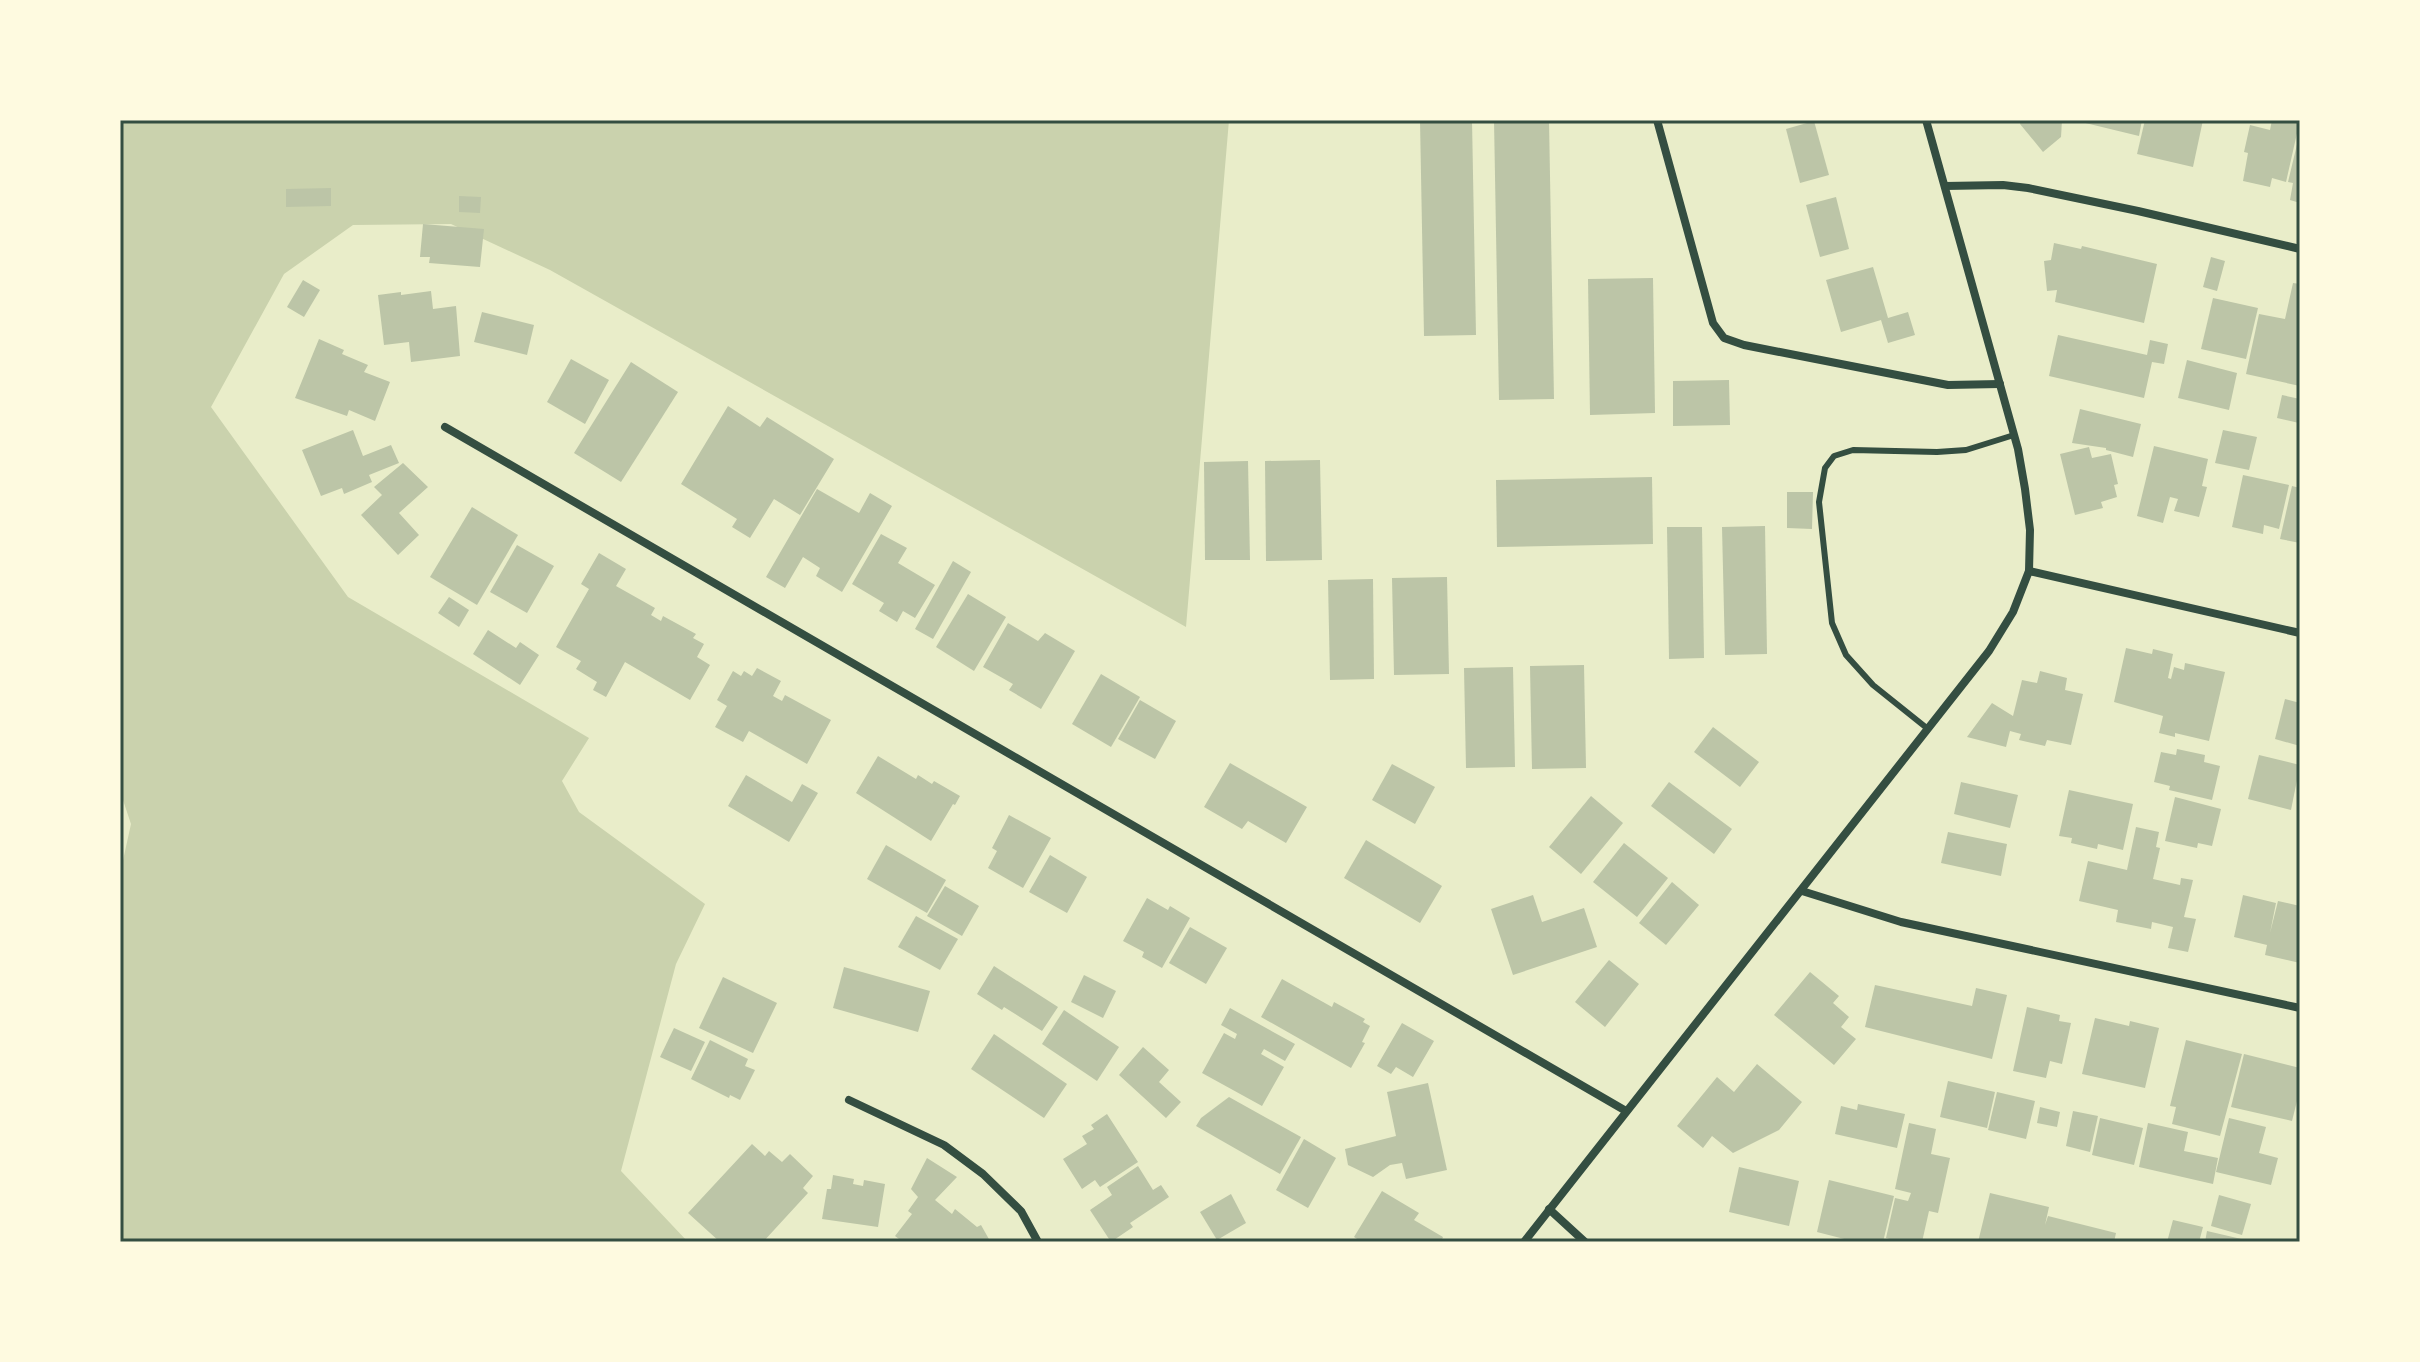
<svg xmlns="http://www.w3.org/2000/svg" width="2420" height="1362" font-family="'Crimson Pro',serif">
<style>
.green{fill:#cad2ad}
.building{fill:#bcc5a7}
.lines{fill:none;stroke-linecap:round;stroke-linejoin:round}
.service{stroke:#344e41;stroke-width:6}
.minor{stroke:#344e41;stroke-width:8}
.neatline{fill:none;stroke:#344e41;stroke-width:3}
</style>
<rect width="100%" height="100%" fill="#e9edc9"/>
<path class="green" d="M120,120H1229L1186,627L550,270L451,224L353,225L284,274L211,407L348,597L589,738L562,781L579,812L705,904L676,964L621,1171L688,1242H120V874L131,824L120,791Z"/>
<g class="building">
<path d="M1420,120H1472L1476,335L1424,336Z"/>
<path d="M1494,120H1549L1554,399L1499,400Z"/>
<path d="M2021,120H2062L2061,137L2043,152L2020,124Z"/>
<path d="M2073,120H2142L2139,136Z"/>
<path d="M2145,120H2203L2193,167L2137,154Z"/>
<path d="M2272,120H2300L2286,182L2272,178L2270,187L2243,181L2248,153L2244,152L2250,125L2270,130Z"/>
<path d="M1814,121L1829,175L1800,183L1786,129Z"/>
<path d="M2299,136H2300V203L2290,200L2293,183L2288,182Z"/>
<path d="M331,188V206L286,207V189Z"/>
<path d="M459,196L481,197L480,213L459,212Z"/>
<path d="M1836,197L1849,249L1820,257L1806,205Z"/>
<path d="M423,224L484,229L480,267L429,263L430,257H420Z"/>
<path d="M2054,243L2081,249L2082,246L2157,264L2144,323L2055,302L2057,290L2047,291L2044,261L2051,260Z"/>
<path d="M2211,257L2225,261L2217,291L2203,287Z"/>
<path d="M1873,267L1888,318L1908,312L1915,335L1888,343L1881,320L1841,332L1826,280Z"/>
<path d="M1653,278L1655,413L1590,415L1588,279Z"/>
<path d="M303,280L320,290L304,317L287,307Z"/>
<path d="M2293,283L2300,284V386L2246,374L2259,314L2285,319Z"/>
<path d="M431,291L433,309L456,306L460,356L411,362L409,342L384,345L378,295L401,292V295Z"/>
<path d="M2213,298L2258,308L2246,359L2201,349Z"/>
<path d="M482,312L534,325L527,355L474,342Z"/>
<path d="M2058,335L2147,355L2150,340L2168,344L2164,364L2152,362L2144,398L2049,376Z"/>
<path d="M319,339L344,350L342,354L368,365L364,372L390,382L375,421L349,410L347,416L295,398Z"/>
<path d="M571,359L609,380L585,424L547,402Z"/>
<path d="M2187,360L2237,373L2229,410L2178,398Z"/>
<path d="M631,362L678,392L621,482L574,453Z"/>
<path d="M1729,380L1730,425L1673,426V381Z"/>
<path d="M2282,395L2300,399L2299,423L2277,418Z"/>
<path d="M728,406L760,427L767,417L834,459L800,515L774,499L750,538L732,527L737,519L681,484Z"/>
<path d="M2080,409L2141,424L2133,457L2106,450V448L2072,443Z"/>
<path d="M353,430L363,456L391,445L399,463L369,475L372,482L344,494L342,488L321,496L302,450Z"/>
<path d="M2223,430L2257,437L2249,470L2215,463Z"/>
<path d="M2154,446L2208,459L2202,486L2207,487L2199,517L2174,511L2178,499L2170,497L2163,523L2137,516Z"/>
<path d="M2089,447L2092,458L2111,454L2118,484L2114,485L2117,497L2101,502L2103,508L2075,515L2060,454Z"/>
<path d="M1320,460L1322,560L1266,561L1265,461Z"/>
<path d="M1248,461L1250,560H1205L1204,462Z"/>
<path d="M403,463L428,487L399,513L419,535L398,555L361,515L382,495L374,487Z"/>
<path d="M2243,475L2289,485L2279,529L2264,525L2263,534L2232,527Z"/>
<path d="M1652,477L1653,544L1497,547L1496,480Z"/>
<path d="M2292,486L2300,488V543L2280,539Z"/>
<path d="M817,489L859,513L870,493L892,506L842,592L816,576L820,568L803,557L785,588L766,577Z"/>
<path d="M1787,492H1813L1812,529L1787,528Z"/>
<path d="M472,507L518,535L477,605L430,577Z"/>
<path d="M1765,526L1767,654L1725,655L1722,527Z"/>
<path d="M1667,527H1702L1704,658L1669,659Z"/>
<path d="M881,534L907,548L898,563L935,585L915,618L903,611L897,622L879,611L884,603L852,584Z"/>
<path d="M517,545L554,566L527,613L490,592Z"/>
<path d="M599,553L626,569L616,586L655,608L651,615L661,621L663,616L696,634L693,638L704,644L697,657L710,665L690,700L625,662L606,697L593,690L597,682L576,669L581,661L556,647L589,589L581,584Z"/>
<path d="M953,561L971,572L933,639L915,629Z"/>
<path d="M1447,577L1449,674L1394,675L1392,578Z"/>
<path d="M1373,579L1374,679L1330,680L1328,580Z"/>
<path d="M968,594L1006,617L974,671L936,647Z"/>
<path d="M449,597L469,610L459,627L438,613Z"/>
<path d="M1008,623L1038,641L1045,633L1075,651L1041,709L1009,690L1013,684L983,667Z"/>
<path d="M488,630L516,648L520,642L539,655L520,685L473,654Z"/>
<path d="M2126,648L2152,654L2153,649L2173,654L2168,678L2171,679L2174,667L2184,670L2185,663L2225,672L2209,741L2175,733V737L2159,733L2163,716L2114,702Z"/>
<path d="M1584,665L1586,768L1532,769L1530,666Z"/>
<path d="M1513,667L1515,767L1466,768L1464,668Z"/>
<path d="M757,668L781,681L773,696L782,701L785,695L831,720L807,764L749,731L743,742L715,727L727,706L717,700L733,671L741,676L744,671L752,676Z"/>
<path d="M2040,671L2067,678L2065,690L2083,694L2071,745L2047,740L2045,746L2019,740L2021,734L2010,731L2006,747L1967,737L1992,703L2013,716L2022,680L2037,683Z"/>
<path d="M1101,674L1140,697L1111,747L1072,724Z"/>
<path d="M2285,699L2300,703V746L2275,739Z"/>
<path d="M1140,700L1176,721L1155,759L1118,739Z"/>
<path d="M1713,727L1759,762L1740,787L1694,752Z"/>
<path d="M2177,749L2205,755L2204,762L2220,766L2212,800L2169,790L2170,786L2154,782L2161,752L2176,755Z"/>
<path d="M2259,755L2300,765L2291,810L2248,799Z"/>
<path d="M878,756L916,779L918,775L932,784L934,781L960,796L955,805L953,804L931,841L856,793Z"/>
<path d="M1230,763L1307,807L1286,843L1248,821L1242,829L1204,807Z"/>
<path d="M1392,764L1435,787L1415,824L1372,800Z"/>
<path d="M746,775L792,802L802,784L818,793L789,842L728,806Z"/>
<path d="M1669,782L1732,829L1714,854L1651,806Z"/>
<path d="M1961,782L2018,795L2010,828L1954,814Z"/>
<path d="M2069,790L2133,804L2123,850L2098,844L2097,849L2071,843L2072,838L2059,836Z"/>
<path d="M1591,796L1623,823L1581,874L1549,847Z"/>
<path d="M2175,797L2221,809L2212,846L2198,843L2197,848L2165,841Z"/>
<path d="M1009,815L1051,838L1023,888L988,868L997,851L992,848Z"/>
<path d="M2136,827L2159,832L2156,847L2160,848L2153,879L2180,885L2181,878L2193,880L2184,917L2196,919L2188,952L2168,948L2173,927L2152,922L2151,929L2116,922L2118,910L2079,901L2088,861L2127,870Z"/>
<path d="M1948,832L2007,844L2001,876L1941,863Z"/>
<path d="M1366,840L1442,886L1420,923L1344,878Z"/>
<path d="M1624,843L1668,878L1637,917L1593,882Z"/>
<path d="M886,845L946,880L927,913L867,879Z"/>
<path d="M1050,855L1087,877L1067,913L1029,892Z"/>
<path d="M1672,882L1699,905L1666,945L1639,923Z"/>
<path d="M945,886L979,906L962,936L927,916Z"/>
<path d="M1533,895L1542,922L1584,908L1597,947L1513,975L1491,909Z"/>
<path d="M2243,895L2276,903L2270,933L2278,901L2300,906V963L2265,955L2267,945L2234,937Z"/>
<path d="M1147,898L1168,910L1170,906L1190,918L1162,968L1142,957L1144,952L1123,941Z"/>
<path d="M916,916L958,939L940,970L898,947Z"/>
<path d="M1190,927L1227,948L1206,984L1169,963Z"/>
<path d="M1609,960L1639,984L1605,1027L1575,1002Z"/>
<path d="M994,966L1058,1007L1042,1031L1004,1007L1002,1010L977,994Z"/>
<path d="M844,967L930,991L918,1032L833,1008Z"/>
<path d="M1810,972L1839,996L1833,1003L1849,1017L1841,1027L1856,1039L1834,1065L1774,1015Z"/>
<path d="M1084,975L1116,991L1103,1018L1071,1002Z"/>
<path d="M723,977L777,1003L753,1053L699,1028Z"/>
<path d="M1282,979L1332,1007L1334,1002L1365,1019L1363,1022L1370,1026L1362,1042L1365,1043L1351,1068L1261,1017Z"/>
<path d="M1875,985L1972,1006L1976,988L2007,995L1992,1059L1865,1027Z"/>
<path d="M2027,1007L2060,1015L2059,1021L2071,1023L2062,1064L2050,1061L2046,1078L2013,1071Z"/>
<path d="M1230,1008L1295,1044L1285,1061L1264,1049L1261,1054L1284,1067L1262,1106L1202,1073L1224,1033L1235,1039L1237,1034L1221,1025Z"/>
<path d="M1064,1010L1119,1047L1097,1081L1042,1044Z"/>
<path d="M2095,1018L2129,1026L2130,1021L2159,1028L2145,1088L2082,1074Z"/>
<path d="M1402,1023L1434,1041L1413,1077L1396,1067L1391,1074L1377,1066Z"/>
<path d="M674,1028L705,1042L691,1071L660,1057Z"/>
<path d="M994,1034L1067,1084L1044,1118L971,1069Z"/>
<path d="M710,1040L748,1059L745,1066L755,1070L740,1100L730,1095L729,1098L691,1079Z"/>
<path d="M2186,1040L2242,1054L2220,1136L2172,1124L2176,1107L2170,1106Z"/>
<path d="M1143,1047L1169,1070L1159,1082L1181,1102L1166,1118L1119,1075Z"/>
<path d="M2244,1054L2300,1068V1089L2292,1121L2231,1107Z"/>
<path d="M1757,1064L1802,1102L1779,1130L1733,1153L1712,1136L1703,1148L1677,1126L1717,1077L1734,1092Z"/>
<path d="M1948,1081L1995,1092L1987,1128L1940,1117Z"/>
<path d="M1428,1083L1447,1170L1406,1179L1402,1163L1390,1165L1373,1177L1348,1165L1345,1149L1396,1136L1387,1092Z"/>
<path d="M1997,1092L2035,1101L2026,1139L1988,1130Z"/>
<path d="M1229,1097L1301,1137L1280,1174L1196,1126L1201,1118Z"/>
<path d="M1858,1104L1905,1114L1897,1148L1835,1134L1841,1106L1857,1110Z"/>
<path d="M2040,1107L2060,1112L2057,1127L2037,1123Z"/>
<path d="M2073,1111L2098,1116L2090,1152L2066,1146Z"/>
<path d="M1107,1114L1138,1162L1100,1187L1095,1180L1082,1189L1063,1159L1087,1144L1082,1136L1094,1129L1091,1125Z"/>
<path d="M2100,1118L2143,1128L2134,1165L2092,1155Z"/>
<path d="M2229,1118L2266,1127L2259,1153L2278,1158L2271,1185L2216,1172Z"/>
<path d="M1909,1123L1936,1129L1931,1154L1950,1158L1938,1213L1929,1211L1922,1242H1901L1886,1238L1895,1198L1908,1201L1911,1193L1895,1189Z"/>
<path d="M2148,1123L2188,1132L2184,1151L2218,1158L2213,1184L2139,1167Z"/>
<path d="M1304,1139L1336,1158L1308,1208L1276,1190Z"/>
<path d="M752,1144L765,1156L769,1151L782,1162L790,1154L813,1176L803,1188L808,1193L763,1242H720L688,1213Z"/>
<path d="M927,1158L957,1177L935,1200L952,1214L955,1209L977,1227L981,1225L990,1241L989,1242H903L895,1236L912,1214L908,1211L918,1197L911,1189Z"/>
<path d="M1138,1166L1153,1190L1161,1185L1169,1197L1130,1223L1133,1227L1111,1242L1090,1210L1112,1195L1107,1187Z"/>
<path d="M1739,1167L1799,1181L1789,1226L1729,1212Z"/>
<path d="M833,1175L854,1179L853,1184L863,1186L864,1180L885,1184L878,1227L822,1219L827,1189H831Z"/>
<path d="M1829,1180L1894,1196L1883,1242H1856L1817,1232Z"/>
<path d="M1382,1191L1419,1213L1414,1220L1443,1237L1441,1242H1362L1354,1237Z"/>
<path d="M1990,1193L2049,1207L2045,1225L2048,1216L2116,1233L2114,1242H1978Z"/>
<path d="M1231,1194L1246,1223L1217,1240L1200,1212Z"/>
<path d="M2219,1195L2251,1204L2242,1235L2211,1226Z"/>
<path d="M2173,1220L2203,1227L2199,1242H2167Z"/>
<path d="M2207,1231L2250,1241V1242H2205Z"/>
</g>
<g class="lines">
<path class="service" d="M1928,729L1873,685L1846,655L1832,623L1819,502L1825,468L1834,456L1853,450L1937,452L1966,450L2014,435"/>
<g class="minor">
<path d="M1657,120L1713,323L1724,338L1744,345L1948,385L2000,384"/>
<path d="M1945,186L2003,185L2028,188L2138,211L2300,249"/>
<path d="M445,427L1626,1111"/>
<path d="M2029,571L2300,633"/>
<path d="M1802,891L1901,922L2300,1008"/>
<path d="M849,1100L944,1145L983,1174L1021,1211L1038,1242"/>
<path d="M1549,1209L1585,1242"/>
<path d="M1524,1242L1989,651L2013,612L2029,571L2030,530L2025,489L2018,449L1926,120"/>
</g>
</g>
<rect width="2420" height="1362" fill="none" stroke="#fefae0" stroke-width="244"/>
<rect x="122" y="122" width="2176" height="1118" class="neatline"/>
</svg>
